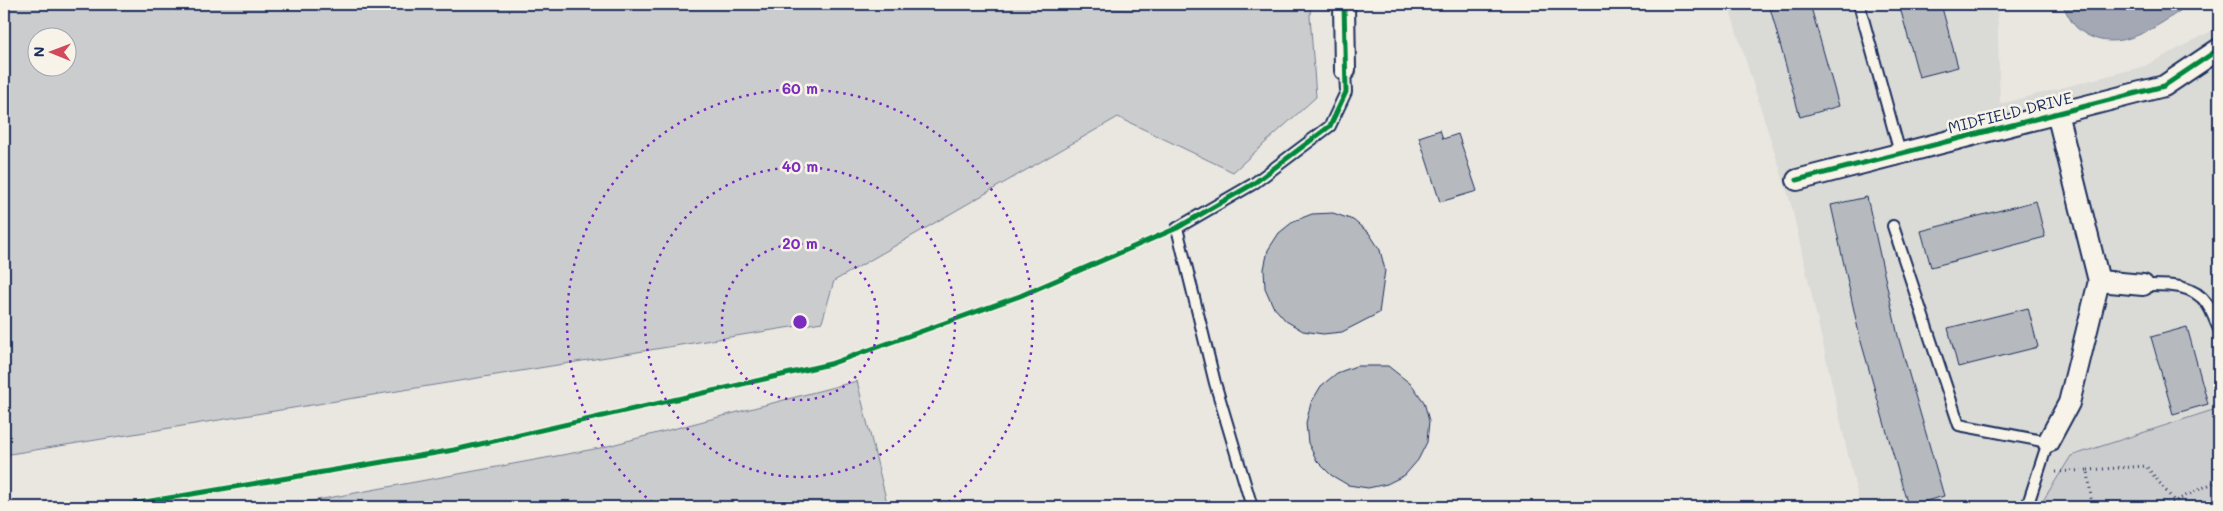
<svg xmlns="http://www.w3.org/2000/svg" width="2223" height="511" font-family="Mali,sans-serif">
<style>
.built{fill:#dadad6}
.green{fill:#cbcccd;stroke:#737e96;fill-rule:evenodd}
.water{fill:#a3a8b4;stroke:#6d7892}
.building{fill:#b6babf;stroke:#1b2f5e}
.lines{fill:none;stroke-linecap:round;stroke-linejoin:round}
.service-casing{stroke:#1b2f5e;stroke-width:14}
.minor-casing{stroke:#1b2f5e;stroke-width:24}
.path{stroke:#1b2f5e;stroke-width:3;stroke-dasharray:1 4;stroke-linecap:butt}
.service{stroke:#f7f3e8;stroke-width:10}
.minor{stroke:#f7f3e8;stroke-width:20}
.cycleway-casing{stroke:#f7f3e8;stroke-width:8}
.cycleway{stroke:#00873e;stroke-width:5}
.ring{fill:none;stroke:#7b2cbf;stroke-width:2.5;stroke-dasharray:2.5 5}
.labels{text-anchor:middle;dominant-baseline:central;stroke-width:5;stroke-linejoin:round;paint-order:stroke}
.street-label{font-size:16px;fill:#1b2f5e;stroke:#f7f3e8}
.centre{fill:#7b2cbf;stroke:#f7f3e8;stroke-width:2.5}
.ring-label{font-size:15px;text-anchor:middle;font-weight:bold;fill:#7b2cbf;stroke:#f7f3e8;stroke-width:5;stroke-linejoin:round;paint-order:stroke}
</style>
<rect width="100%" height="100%" fill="#eae7e0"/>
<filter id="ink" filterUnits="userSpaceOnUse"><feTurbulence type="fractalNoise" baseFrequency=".02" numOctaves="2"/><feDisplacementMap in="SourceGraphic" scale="10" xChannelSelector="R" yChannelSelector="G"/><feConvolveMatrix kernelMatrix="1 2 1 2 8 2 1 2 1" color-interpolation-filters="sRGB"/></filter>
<g filter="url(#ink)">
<g class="built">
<path d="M971,4H1136V10Z"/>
<path d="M1728,4H1997L2000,104L2145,66L2219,27V408L2071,456L2039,507H1860L1791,204Z"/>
</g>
<g class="green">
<path d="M4,4H971L1135,10L1136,4H1311L1310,16L1316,97L1233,172L1118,117L834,281L822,322L4,455ZM38,38H68V68H38Z"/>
<path d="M857,381L888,507H279L600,448Z"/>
<path d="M2219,408V507H2039L2071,456Z"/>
</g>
<path class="water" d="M2062,4H2189C2158,27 2112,60 2076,27C2070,21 2066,11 2062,4Z"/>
<g class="building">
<path d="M1769,4H1810L1839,106L1800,117Z"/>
<path d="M1899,4H1941L1958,67L1919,77Z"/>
<path d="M1440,130L1443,139L1458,134L1477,191L1440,202L1419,137Z"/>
<path d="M1867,197L1898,336L1944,496L1908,506L1860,338L1831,205Z"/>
<path d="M2036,201L2045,237L1931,267L1921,231Z"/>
<path d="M1333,213L1353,220L1369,233L1380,250L1385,270L1379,313L1342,332L1323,334L1303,331L1286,321L1273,306L1265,288L1264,269L1268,250L1279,233L1294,221L1312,214Z"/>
<path d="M2028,308L2038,347L1958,367L1948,328Z"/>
<path d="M2187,327L2208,404L2173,414L2151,337Z"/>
<path d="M1356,366H1388L1412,385L1424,402L1429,421L1427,442L1418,460L1405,475L1387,484L1368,488L1348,485L1331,475L1317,461L1308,443L1306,423L1311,403L1321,386L1337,373Z"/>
</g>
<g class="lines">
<g class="service-casing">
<g id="service">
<path d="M1859,4L1900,153"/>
<path d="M1893,226L1959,425L2048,442L2027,507"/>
<path d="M2143,285C2165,285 2193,283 2207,304C2212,311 2215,321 2219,329"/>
<path d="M1252,507L1215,383L1177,228L1253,184L1330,126L1346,92L1345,70"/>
</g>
</g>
<g class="minor-casing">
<g id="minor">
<path d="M1344,4L1345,70"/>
<path d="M1797,180L2164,86L2219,49"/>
<path d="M2099,281L2143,285"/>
<path d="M2048,442L2069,403L2099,281L2057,113"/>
</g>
</g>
<g class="path">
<path d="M2088,470L2146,466L2175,502"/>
<path d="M2056,472L2088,470L2092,507"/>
<path d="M2163,507L2219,480"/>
</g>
<use href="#service" class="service"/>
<use href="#minor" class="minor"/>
<g class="cycleway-casing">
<g id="cycleway">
<path d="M1797,180L2164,86L2219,49"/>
<path d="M115,507L454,450L830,364L1020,296L1177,228L1253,184L1330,126L1346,92L1344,4"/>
</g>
</g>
<use href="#cycleway" class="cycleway"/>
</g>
</g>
<g class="ring">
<circle cx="800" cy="322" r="78"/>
<circle cx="800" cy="322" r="155"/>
<path d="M658 507A233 233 0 1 1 942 507"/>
</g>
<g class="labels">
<g class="street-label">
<text transform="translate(2010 112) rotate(-14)">MIDFIELD DRIVE</text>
</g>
</g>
<circle cx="800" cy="322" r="8" class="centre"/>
<g class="ring-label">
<text x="800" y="94">60 m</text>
<text x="800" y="172">40 m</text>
<text x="800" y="249">20 m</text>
</g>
<rect width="2223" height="511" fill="none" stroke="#f7f3e8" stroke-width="20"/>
<rect x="10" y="10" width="2203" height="491" fill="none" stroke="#1b2f5e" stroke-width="2" filter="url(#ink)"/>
<g transform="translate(52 52) rotate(271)"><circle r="24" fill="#f7f3e8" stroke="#9fa5b1"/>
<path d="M0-4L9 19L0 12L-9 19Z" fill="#d1495b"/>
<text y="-8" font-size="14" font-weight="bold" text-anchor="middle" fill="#1b2f5e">N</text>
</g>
</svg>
